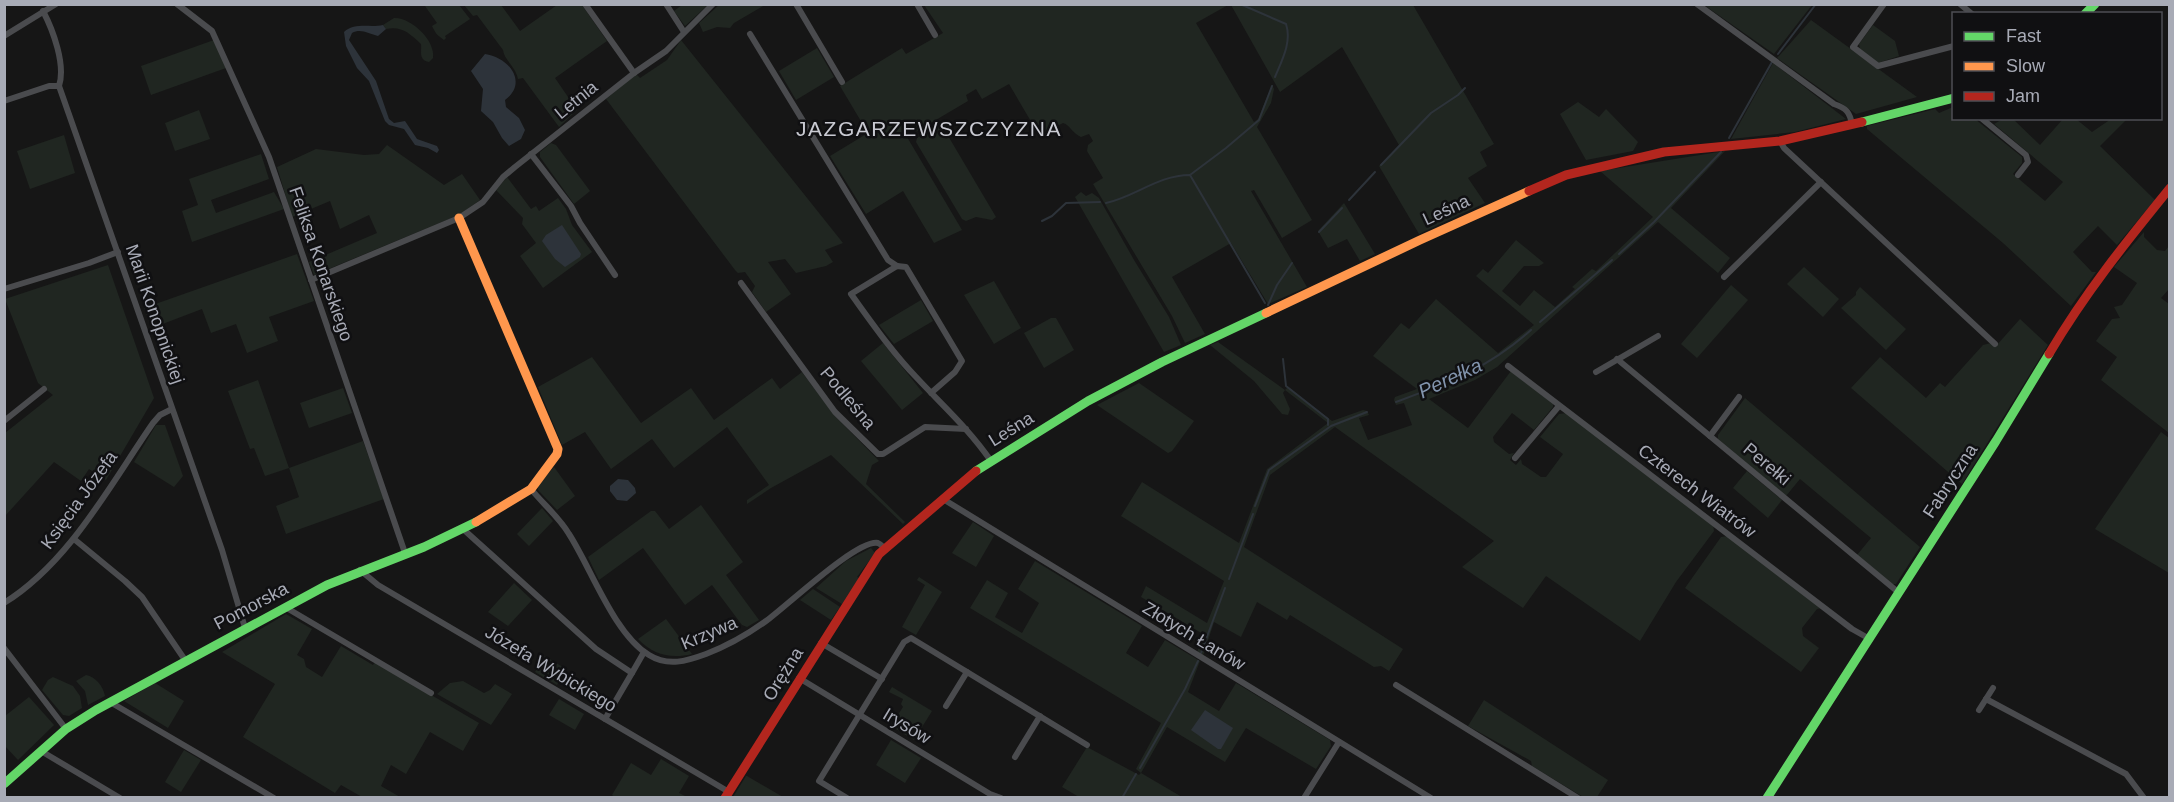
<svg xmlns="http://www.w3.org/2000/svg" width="2174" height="802" font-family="Helvetica,sans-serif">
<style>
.green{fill:#202621}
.water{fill:#2d333a}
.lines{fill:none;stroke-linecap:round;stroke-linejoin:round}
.stream{stroke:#2d333a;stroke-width:2}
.street{stroke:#4a4b4e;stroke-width:6}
.fast{stroke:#63d668;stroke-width:9}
.slow{stroke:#ff974d;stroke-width:9}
.jam{stroke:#b3261e;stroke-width:9}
.labels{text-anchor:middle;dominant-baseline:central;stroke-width:5;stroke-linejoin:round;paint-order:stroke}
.street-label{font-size:18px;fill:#a8abb6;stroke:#101012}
.water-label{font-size:20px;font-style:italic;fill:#8294ad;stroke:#101012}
.quarter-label{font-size:21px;letter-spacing:1.5px;fill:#c9cad2;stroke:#101012}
</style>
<rect width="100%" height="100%" fill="#161616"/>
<g class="green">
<path d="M427,5H459L470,19L445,36L446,38L444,40C437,35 436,34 432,26L437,23L425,6Z"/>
<path d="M464,5H501L520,31L557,5H582L607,41L555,78L577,110L559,127L523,78L518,79C516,67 504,60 503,50L477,15L473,16Z"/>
<path d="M682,5H708L685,26L674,11Z"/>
<path d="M719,5V4L765,5L734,23L730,28L717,27L703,32L699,23Z"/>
<path d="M924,5H1228L1196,23L1254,122L1258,119L1272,85L1274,89L1271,103L1257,127L1312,220L1282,238L1254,190L1251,191L1307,287L1268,304L1231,243L1172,277L1205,334L1185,343L1172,316L1093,184L1103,178L1087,151L1088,145L1093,141L1089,134L1081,137C1073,134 1070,125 1063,123L1039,135L1009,84L982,99L976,89L966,95L968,101L907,137L962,230L934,243L903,191L866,214L830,156L868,133L840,86L902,48L906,54L943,33Z"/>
<path d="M1231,5H1413L1494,144L1480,152L1487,166L1468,178L1485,203L1419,234L1379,166L1399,145L1342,47L1280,92Z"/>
<path d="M1704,5H1703H1812L1774,54Z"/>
<path d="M394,18C411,17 436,41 433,58L429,62C418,60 422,51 421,44C409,33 402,26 386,29L383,25Z"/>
<path d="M1811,20L1917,97L1856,114L1777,58Z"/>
<path d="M1873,25L1895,41L1899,56L1878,63L1860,50L1859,44Z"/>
<path d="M214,40L226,68L151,95L141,66Z"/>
<path d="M681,40L843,243L825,250L833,262L826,266L796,273L785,259L768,262L791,294L766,312L752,292L755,286L745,272L738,273L735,270L606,99L636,74L640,78L667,60Z"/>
<path d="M817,48L834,77L796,100L779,71Z"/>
<path d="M1773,63L1846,119L1795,132L1731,139Z"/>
<path d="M1578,102L1599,117L1606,109L1638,142L1633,151L1586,160L1560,114Z"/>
<path d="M1953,107L1954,118L1975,119L2022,157V163L2013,174L2045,201L2063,182L1994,124L2003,119H2013L2040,145L2063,119H2076L2092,132L2111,119H2127L2100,146L2155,200L2117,245L2098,226L2073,252L2092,272H2096L2071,306L2003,243L1867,129V126L1935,109L1939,113Z"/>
<path d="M199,110L210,139L175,151L165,123Z"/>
<path d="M941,124L996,217L992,220L976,217L966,221L962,219L916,142L917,138Z"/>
<path d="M64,135L75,173L30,189L17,151Z"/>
<path d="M551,143L556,145L590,191L574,204L540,157V152Z"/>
<path d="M387,145L444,185L462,174L480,200L459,215L314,275L309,262L377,233L369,215L340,229L330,201L292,217L277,167L316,149L364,155L379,154Z"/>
<path d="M1725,151L1671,208L1730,258L1718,273L1658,222L1497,367L1475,380L1429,399L1468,428L1511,371L1553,404V407L1534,430L1512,413L1493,437L1494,442L1509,454L1514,453L1510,460L1516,465L1521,459L1522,464L1541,477H1546L1563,454L1540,437L1559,414L1567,413L1713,524L1714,531L1676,582L1640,641L1546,576L1523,608L1462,567L1494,541L1335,427L1270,475L1244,547L1403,649L1389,671L1381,666L1374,667L1290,615L1287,620L1257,602L1241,637L1214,622L1203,656L1197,653L1203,634L1141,597L1146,586L1207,623L1224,581L1121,516L1142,482L1239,543L1267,469L1328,423L1285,390L1283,393L1290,409L1288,415L1282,414L1254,381L1210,345L1218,342L1285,390L1288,387L1332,421L1363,410L1367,411L1369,415L1359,418L1368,440L1412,425L1404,403L1396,405L1394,400L1395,397L1417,389L1373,356L1401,323L1409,329L1436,299L1498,353L1534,325L1476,276L1483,269L1488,273L1516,240L1544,263L1539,266H1524L1502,291L1520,306L1534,290L1555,307L1575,289L1572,287L1592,269L1596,271L1653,217L1600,171Z"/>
<path d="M261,154L269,179L211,200L216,213L274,192L284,209L192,242L182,211L198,205L189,179Z"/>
<path d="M507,177L531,209L536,206L539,211L558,198L566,209L572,225L592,252L543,288L520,256L536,243L522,224L523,218L496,190Z"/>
<path d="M1081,192L1086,196L1092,193L1099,198L1134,260L1169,317L1181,345L1164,352L1075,197Z"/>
<path d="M1344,203L1375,254L1360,261L1347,239L1328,248L1318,231Z"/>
<path d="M2144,232V237L2157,250L2165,251L2169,246V289L2161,298L2169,304V433L2101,380L2117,357L2096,341L2112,319L2120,318L2114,307L2122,305L2137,283L2114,267Z"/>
<path d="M297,254L314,301L269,317L278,341L247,353L236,324L211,333L202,309L152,328L144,308Z"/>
<path d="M108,265L154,398L106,480L89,469L81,481L54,462L5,516V433L53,395L38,383L5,299Z"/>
<path d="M1804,267L1839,299L1823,317L1787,284Z"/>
<path d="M994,281L1021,328L994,344L964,295Z"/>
<path d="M1731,285L1748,300L1697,358L1681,344Z"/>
<path d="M1860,287L1906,329L1886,350L1841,308L1856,295V292Z"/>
<path d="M921,300L933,321L894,344L879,325Z"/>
<path d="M1051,318H1056L1074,350L1044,368L1024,333Z"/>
<path d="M2020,319L2048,345L1962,484L1851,388L1880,357L1926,398L1940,383L1945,387L1983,345L1991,343L1996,346Z"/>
<path d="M883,343L923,393L902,410L861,361Z"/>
<path d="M592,357L641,423L691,388L714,420L772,378L780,389L802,372L834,415L879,461L872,465L866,484L905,522L903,524L831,455L771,488L747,504V500L750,498L769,485L727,427L674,468L652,439L611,469L585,432L562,445L538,387Z"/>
<path d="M258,380L289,468L363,441L384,499L286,534L276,506L299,497L289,468L265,476L254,448L250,449L228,391Z"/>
<path d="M1139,383L1194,421L1172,451L1168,453L1097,405Z"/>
<path d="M343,388L352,413L309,428L300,403Z"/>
<path d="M1745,398L1920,547L1896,584H1892L1857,555L1871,538L1800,479L1786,496L1718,439V435Z"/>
<path d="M156,425H165L183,476L174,487L134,462Z"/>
<path d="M2161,432L2169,438V573L2095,529Z"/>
<path d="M554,467L575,496L557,510L538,490V485Z"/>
<path d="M1747,471L1782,500L1768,518L1733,488Z"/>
<path d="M701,505L743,562L726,575L759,620L747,627L742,625L712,585L685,605L643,548L599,580L588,557L651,511H655L669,529Z"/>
<path d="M542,508L553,521L529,546L517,534Z"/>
<path d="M973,522L994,536L976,567L952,553Z"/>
<path d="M1728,536L1822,608L1817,609L1802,628L1803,636L1819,648L1801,672L1685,588L1721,537Z"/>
<path d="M871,548L875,553L857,577L859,578L842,604L816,588L846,561Z"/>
<path d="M1035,561L1142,626L1126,653L1148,667L1165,640L1200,661L1188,692L1219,711L1236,683L1330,740L1331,746L1316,769L1246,728L1225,762L1167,727L1141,773L1182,797H1079L1062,787L1087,747L1139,775L1141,773L1136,769L1161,723L970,608L987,580L1008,593L995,617L1022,633L1039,603L1018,589Z"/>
<path d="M919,577L942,592L916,635L902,627L925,585L917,580Z"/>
<path d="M514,583L532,600L508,626L488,612Z"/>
<path d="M813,589L840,607L831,620L800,600Z"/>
<path d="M286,614L312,629L297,655L304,659L306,667L322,677L341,646L373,665L375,662L479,723L463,751L430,732L406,774L391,765L381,786L400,797H362L341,785L335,793L243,737L275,684L222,652Z"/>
<path d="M666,619L692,654C671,659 653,655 638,639Z"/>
<path d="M545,656L566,669L557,685L535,672Z"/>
<path d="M86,675C96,677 103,686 105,696L88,705L85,691L76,681Z"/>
<path d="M53,677L73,686L80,696L82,708L69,716L63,715L42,690L48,680Z"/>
<path d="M463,681L484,693L490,690L495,684L512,694L491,725L437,694L450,683Z"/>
<path d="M155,683L184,701L168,728L124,701Z"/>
<path d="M892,687L932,711L914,740L891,726L903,707L901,704L903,699L889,692Z"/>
<path d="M29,697L54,725L18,760L5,746V716Z"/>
<path d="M559,699L584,714L575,730L549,715Z"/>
<path d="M1484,700L1608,780L1597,797H1583L1532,766L1531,761L1468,726Z"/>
<path d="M891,740L921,758L905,783L876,765Z"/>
<path d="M184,750L201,760L181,792L165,782Z"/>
<path d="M661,759L689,776L679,793L687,797L616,798L612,795L631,763L651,775Z"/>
<path d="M746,776H747L783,797H733Z"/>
</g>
<g class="water">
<path d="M383,25L386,29L378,36C369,34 361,28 352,33L349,40L376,81L389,119L394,123L405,121L417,139L437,146L439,150L437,153L428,148L415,145L404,129L389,125L385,121L369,81L357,68L346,46L344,32C355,22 370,28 383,25Z"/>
<path d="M485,54C508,57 529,82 505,100L506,107L519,118L525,130L521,139L509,146L502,138L493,122L481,111L483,89L471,71Z"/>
<path d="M562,225L581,254L580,257L565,267L555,259L542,241L546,235Z"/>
<path d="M618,479L628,480L635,488L636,493L627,501L617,500L610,491V486Z"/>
<path d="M1205,710L1233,728L1221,749H1218L1191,730Z"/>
</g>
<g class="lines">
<g class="stream">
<path d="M1240,4L1286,24C1292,42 1282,60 1275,77"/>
<path d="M1778,54L1816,4"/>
<path d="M1729,138L1772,62"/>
<path d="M1381,165L1431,113L1458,95L1465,88"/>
<path d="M1190,175L1226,148L1259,120L1272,86"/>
<path d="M1349,200L1375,172"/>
<path d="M1106,203C1135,197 1158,175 1190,175L1265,303"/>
<path d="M1042,221L1052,216L1066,203L1100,202"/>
<path d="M1319,232L1342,208"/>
<path d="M1619,254L1654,222L1721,152"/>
<path d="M1268,305L1277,285L1292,263"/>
<path d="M1540,322L1612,260"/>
<path d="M1283,359L1286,386L1328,419V425"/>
<path d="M1396,402C1450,382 1487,369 1531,330"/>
<path d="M1255,506L1269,470L1331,426L1367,412"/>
<path d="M1229,579L1253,514"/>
<path d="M1201,653L1225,588"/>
<path d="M1140,768L1185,689L1198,661"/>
<path d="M1122,798L1136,774"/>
</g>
<g class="street">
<path d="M177,4L212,31L269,157L405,553"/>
<path d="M585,4L634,73"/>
<path d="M666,4L684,32"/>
<path d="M796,4L842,82"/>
<path d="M917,4L935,35"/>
<path d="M1697,4L1834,104C1846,108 1850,112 1852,125"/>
<path d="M1884,4L1853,47L1878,66L1954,46"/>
<path d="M1960,4L1972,14"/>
<path d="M43,11C53,30 66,65 59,86L222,550L245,628"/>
<path d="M750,34L888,260L897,266"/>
<path d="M4,36L56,4"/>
<path d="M4,101L49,86H59"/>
<path d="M1981,118L2026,155L2028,162L2018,175"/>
<path d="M1780,141L1784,148L1995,344"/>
<path d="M531,154L571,206L580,223L615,275"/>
<path d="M1724,277L1821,182"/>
<path d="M311,280L459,218L483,202L503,177L515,167L634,73L666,51L713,4"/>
<path d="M741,283L835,412L878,454H883L925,427L966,429"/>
<path d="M4,289L89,263L118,252"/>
<path d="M1617,359L1898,592"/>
<path d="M1508,366L1852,629L1868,638"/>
<path d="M1596,372L1658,336"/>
<path d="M931,393L955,372L962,361L906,267L897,266L851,294C872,323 892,352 917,378C943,406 969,429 991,461"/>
<path d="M4,421L44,389"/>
<path d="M1710,436L1739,397"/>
<path d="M1515,458L1559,406"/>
<path d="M531,489C543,504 559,517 569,534C591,568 614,634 649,655C668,667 687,661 706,654C727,646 748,634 766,621C786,607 857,539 878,543C881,544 882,546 885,549"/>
<path d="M943,499L1431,798"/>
<path d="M463,529L596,649L632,673L605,719"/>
<path d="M74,539L125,581L142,597L185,660"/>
<path d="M360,570L378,585L729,792"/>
<path d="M4,603C69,563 110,485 153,423L160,415L172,409"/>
<path d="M285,607L431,693"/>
<path d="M821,643L882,679"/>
<path d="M4,648L66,729"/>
<path d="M632,673L644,652"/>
<path d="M799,678L990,794L1001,798"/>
<path d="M1396,685L1578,798"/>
<path d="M1986,699L2126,774L2144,798"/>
<path d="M110,702L274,798"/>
<path d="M946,706L967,672"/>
<path d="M1979,710L1993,688"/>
<path d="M41,751L120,798"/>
<path d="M1015,757L1040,716"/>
<path d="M847,798L819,781L904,642L911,638L1087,745"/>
<path d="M1304,798L1339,742"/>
</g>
<g class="fast">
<path d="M2085,14L2095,4"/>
<path d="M1862,122L1954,98"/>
<path d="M976,471L1088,401L1162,362L1266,313"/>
<path d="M4,784L66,729L96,710L327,585L424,547L476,522"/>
<path d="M1767,798L1996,441L2049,354"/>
</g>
<g class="slow">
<path d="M459,218L558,449L557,454L531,489L476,522"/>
<path d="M1266,313L1420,240L1529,191"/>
</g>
<g class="jam">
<path d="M1529,191L1566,175L1664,152L1780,141L1862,122"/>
<path d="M2049,354C2085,293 2126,242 2170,188"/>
<path d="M725,798L879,554L976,471"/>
</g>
</g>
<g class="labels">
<g class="street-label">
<text transform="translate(576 100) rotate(-39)">Letnia</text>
<text transform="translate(1446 210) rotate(-25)">Leśna</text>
<text transform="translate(321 264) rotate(71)">Feliksa Konarskiego</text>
<text transform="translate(155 314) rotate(71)">Marii Konopnickiej</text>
<text transform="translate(848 398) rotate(50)">Podleśna</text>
<text transform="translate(1011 429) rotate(-32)">Leśna</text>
<text transform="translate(1767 464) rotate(40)">Perełki</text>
<text transform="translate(1950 481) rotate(-57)">Fabryczna</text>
<text transform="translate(1697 491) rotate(37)">Czterech Wiatrów</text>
<text transform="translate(79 500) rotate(-54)">Księcia Józefa</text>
<text transform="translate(251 606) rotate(-28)">Pomorska</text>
<text transform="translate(709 633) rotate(-23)">Krzywa</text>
<text transform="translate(1194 636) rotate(31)">Złotych Łanów</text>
<text transform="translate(551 669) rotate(31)">Józefa Wybickiego</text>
<text transform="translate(783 674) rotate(-58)">Orężna</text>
<text transform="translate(907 726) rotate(31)">Irysów</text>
</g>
<g class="water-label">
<text transform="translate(1450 378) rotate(-25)">Perełka</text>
</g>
<g class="quarter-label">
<text x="929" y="128">JAZGARZEWSZCZYZNA</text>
</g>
</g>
<rect width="2174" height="802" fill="none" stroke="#a8abb6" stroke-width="12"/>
<rect x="1952" y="12" width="210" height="108" fill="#101012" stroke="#4d4e54" stroke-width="1.5"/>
<rect x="1964" y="32" width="30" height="9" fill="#63d668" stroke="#4d4e54" stroke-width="1.5"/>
<text x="2006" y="42" font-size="18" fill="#a8abb6">Fast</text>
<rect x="1964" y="62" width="30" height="9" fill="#ff974d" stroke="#4d4e54" stroke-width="1.5"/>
<text x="2006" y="72" font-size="18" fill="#a8abb6">Slow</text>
<rect x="1964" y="92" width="30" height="9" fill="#b3261e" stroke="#4d4e54" stroke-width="1.5"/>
<text x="2006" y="102" font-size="18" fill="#a8abb6">Jam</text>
</svg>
